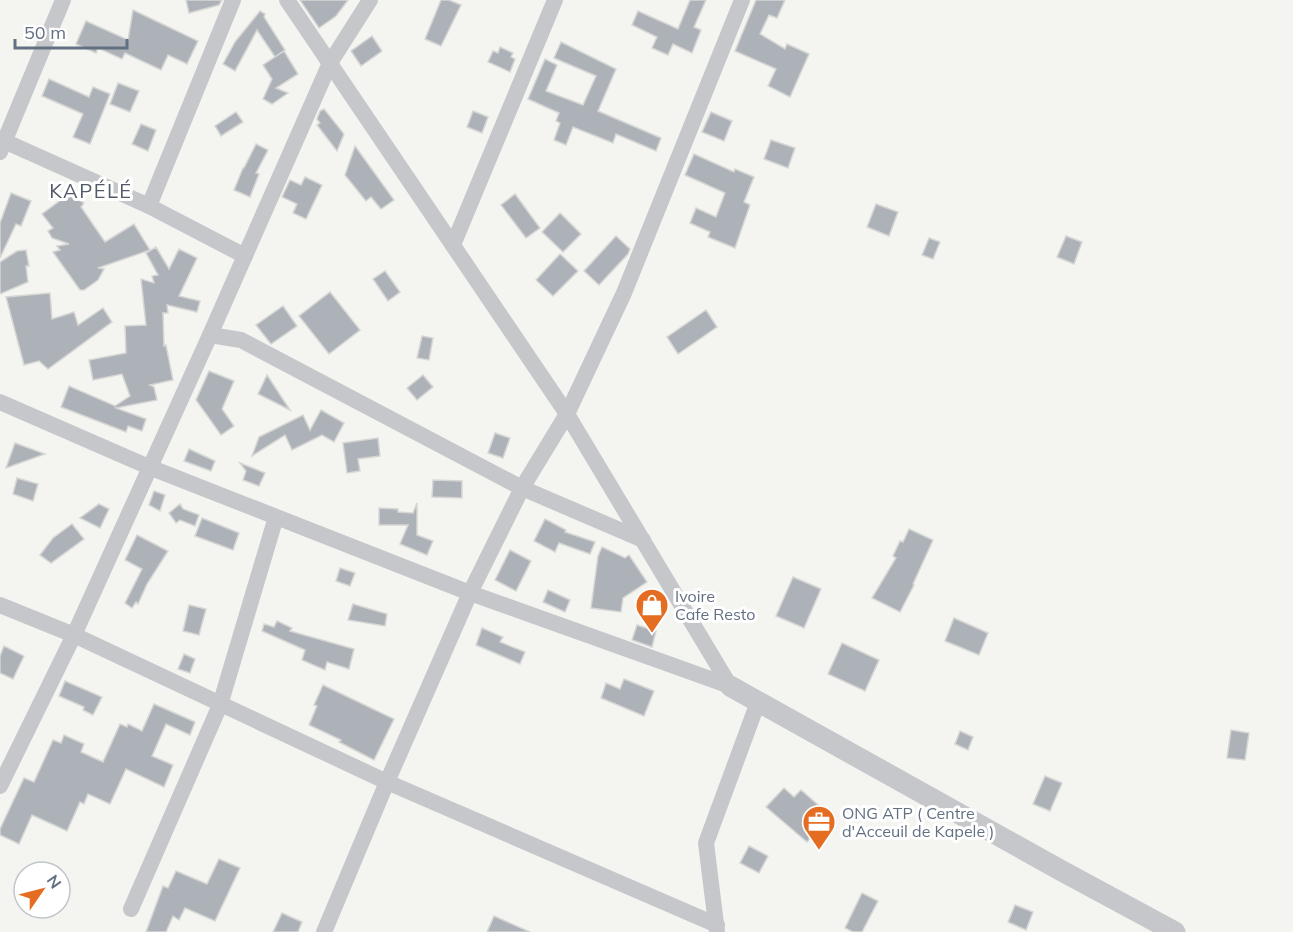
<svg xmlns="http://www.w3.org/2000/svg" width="1293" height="932" font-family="Mulish,sans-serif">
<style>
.building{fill:#adb2b9;stroke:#d6d6d4;stroke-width:1.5}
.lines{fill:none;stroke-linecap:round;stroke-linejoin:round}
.minor{stroke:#c5c7cb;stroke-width:16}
.tertiary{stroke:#c5c7cb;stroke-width:21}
.labels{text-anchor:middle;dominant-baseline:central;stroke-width:6;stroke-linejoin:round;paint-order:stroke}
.poi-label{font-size:16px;fill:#637082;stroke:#fff;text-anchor:start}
.quarter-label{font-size:20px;letter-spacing:1.5px;fill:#515a67;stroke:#fff}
</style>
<rect width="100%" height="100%" fill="#f4f5f1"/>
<g class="building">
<path d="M186,0H222L219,5L189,13Z"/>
<path d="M300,0H348L336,16L319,28Z"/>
<path d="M441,0H449L461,5L441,46L425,39Z"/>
<path d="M690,0H706L694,27L701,30L692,53L673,44L668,55L652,48L657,37L632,25L638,11L678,29Z"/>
<path d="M756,0H785L777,18L769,15L760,34L785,49L787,44L809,54L790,97L768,86L776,69L735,51Z"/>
<path d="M133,10L198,41L187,64L168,55L161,70L125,53L122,59L98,48L96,53L76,44L86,21L128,40Z"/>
<path d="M260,11L265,14L264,17L285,50L275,57L257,30L235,71L223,64L235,42Z"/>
<path d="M372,36L382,51L361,66L351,51Z"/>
<path d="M561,42L616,69L598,111L661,138L656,151L616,134L613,143L573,127L566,145L554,140L560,123L556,121L559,113L528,99L545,59L557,65L546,91L583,105L596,76L554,58Z"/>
<path d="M500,47L513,53L511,57L515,59L510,72L488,62L493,51L498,53Z"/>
<path d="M284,51L298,74L276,88L288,93L272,104L263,99L272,79L263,65Z"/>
<path d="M49,79L89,97L93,87L110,94L90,144L73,137L83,114L42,96Z"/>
<path d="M118,83L139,91L130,112L110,104Z"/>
<path d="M324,109L344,134L337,151L317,125L320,123L317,119L320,111Z"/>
<path d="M473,111L488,117L482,133L467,127Z"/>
<path d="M236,112L243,122L221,136L215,126Z"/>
<path d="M711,112L732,121L724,141L702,132Z"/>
<path d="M141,124L156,130L148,151L132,144Z"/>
<path d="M771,140L795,148L788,168L764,159Z"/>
<path d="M256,144L268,150L256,173L259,174L250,197L234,190L243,168H244Z"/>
<path d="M355,146L394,200L381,209L371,197L366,201L345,175Z"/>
<path d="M694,154L734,172L735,169L754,177L744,202L750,205L735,248L708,237L710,232L690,223L696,208L716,217L725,193L685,175Z"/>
<path d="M305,177L322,185L306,219L293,213L297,204L282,197L290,180L301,185Z"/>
<path d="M66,192L84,203L81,207L105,242L134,224L150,250L98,268L104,269L98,280L84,290H80L53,252L60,250L57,246L69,244L52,238L48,231L53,228L42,214L62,199Z"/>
<path d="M11,193L31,201L21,226L16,224L0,258V223Z"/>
<path d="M515,194L540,228L526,238L501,205Z"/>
<path d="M876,204L898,212L889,236L867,227Z"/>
<path d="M560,213L581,234L563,252L542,232Z"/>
<path d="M616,236L630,249L628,254L599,285L584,271Z"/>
<path d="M1066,236L1082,242L1074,264L1057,257Z"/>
<path d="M929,238L940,242L933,259L922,255Z"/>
<path d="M156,247L169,269L179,249L197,258L179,296L200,301L197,312L167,305L168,313H163L164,346L166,345L173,380L150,385L154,387L157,400L116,408L146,419L142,431L128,426L126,432L61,407L69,386L115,406L130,396L122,374L93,380L89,360L126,353L125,326L146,325L141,279L154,283L152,276L158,275L146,253Z"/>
<path d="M26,250L29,266H26L28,282L0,294V262L17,251Z"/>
<path d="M560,254L578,271L553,296L536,280Z"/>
<path d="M385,271L400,292L388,301L373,279Z"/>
<path d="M330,292L360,330L329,354L299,316Z"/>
<path d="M50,293L52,319L74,312L78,325L103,308L112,322L48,369L39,361L24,365L6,297Z"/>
<path d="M283,306L297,326L271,344L256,325Z"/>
<path d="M706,310L717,327L678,354L667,337Z"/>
<path d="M422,336L433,338L429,360L417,358Z"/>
<path d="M209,371L234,381L222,409L234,426L221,435L196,400Z"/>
<path d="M267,375L290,410L258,394Z"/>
<path d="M423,375L433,387L417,400L407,388Z"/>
<path d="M321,410L344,423L334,442L322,435L292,450L285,435L252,456L259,437L303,415L310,430Z"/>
<path d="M495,433L510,438L503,458L488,453Z"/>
<path d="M378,438L380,456L358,459L360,471L347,473L343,443Z"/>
<path d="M15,443L45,454L6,468Z"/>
<path d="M189,449L215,461L211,471L184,461Z"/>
<path d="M240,463L265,473L259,486L243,480L246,471Z"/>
<path d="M17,478L38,484L33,501L13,494Z"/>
<path d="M433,480L462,481V498L432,497Z"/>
<path d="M154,491L165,495L160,511L149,505Z"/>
<path d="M417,503V535L433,541L427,555L400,544L408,525H379V508L398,509V512L413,513Z"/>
<path d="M99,504L109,509L100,528L80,518Z"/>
<path d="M180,504L183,509L199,515L195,526L180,520L176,523L169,513Z"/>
<path d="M202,518L239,533L233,550L195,536Z"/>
<path d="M545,519L566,530L565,532L595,542L590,554L559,543L555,552L534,541Z"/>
<path d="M72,524L84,539L51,563L40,555L53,538Z"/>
<path d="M909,529L933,540L913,584L914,585L900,612L872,598L896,558L893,556L900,541L903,542Z"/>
<path d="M137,535L168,551L147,584L138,604L136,602L132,608L125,603L142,569L125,560Z"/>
<path d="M602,547L625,558L629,555L647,582L623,598L621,612L591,608L598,556Z"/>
<path d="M510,550L531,561L516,591L495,580Z"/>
<path d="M340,568L355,573L350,586L336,581Z"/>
<path d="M793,577L821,589L804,628L776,616Z"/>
<path d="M548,590L570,600L565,612L543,602Z"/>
<path d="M353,604L387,614L385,626L348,620Z"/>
<path d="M189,605L206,609L199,635L183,631Z"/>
<path d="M954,618L988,633L979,655L945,641Z"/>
<path d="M277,621L292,628L290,631L354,649L349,669L327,662L325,670L302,660L305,650L262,631L264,624L274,627Z"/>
<path d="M637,625L656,631L652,647L632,640Z"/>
<path d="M482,628L503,637L500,642L525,652L520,664L476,645Z"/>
<path d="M842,643L879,660L865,691L828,674Z"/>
<path d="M4,646L24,656L13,679L0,673V656Z"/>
<path d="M184,654L195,659L190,673L178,669Z"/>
<path d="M624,679L654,691L644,716L601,698L606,683L620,689Z"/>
<path d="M65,681L102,697L93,715L83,710L84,707L59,696Z"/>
<path d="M323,685L394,719L374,760L339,742L341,740L309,725L317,706L314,705Z"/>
<path d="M154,704L195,722L190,735L166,724L152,756L173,765L164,787L126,769L110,804L88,794L84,804L80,802L67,831L32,815L19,844L0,835V829L24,778L34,782L53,740L61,743L64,735L84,744L81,752L103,762L120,724L127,727L128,724L142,731Z"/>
<path d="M1231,730L1249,733L1245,760L1227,758Z"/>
<path d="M960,731L973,737L968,750L955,744Z"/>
<path d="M1045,776L1062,783L1050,811L1033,804Z"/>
<path d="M784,788L794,797L801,790L824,810L818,818L824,823L807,842L766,807Z"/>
<path d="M749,846L768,856L759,873L740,863Z"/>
<path d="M219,859L240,868L215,921L185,908L179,920L173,916L166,932H146L163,886L168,888L176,871L207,884Z"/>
<path d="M862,893L878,901L862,932H853L845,928Z"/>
<path d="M1015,905L1033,912L1026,930L1008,922Z"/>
<path d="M282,913L302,922L298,932H273Z"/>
<path d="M494,916L530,932H487Z"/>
</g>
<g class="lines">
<g class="minor">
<path d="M287,0L567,414L730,686"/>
<path d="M4,141L149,206L245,256"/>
<path d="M0,152L63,0"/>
<path d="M149,206L233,0"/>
<path d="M453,245L555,0"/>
<path d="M210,335L241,340L522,488L643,540"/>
<path d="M0,402L149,467L470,593L730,686"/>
<path d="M0,605L74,635L387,782L717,925"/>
<path d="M0,786L74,635L210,335L330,63L370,0"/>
<path d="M131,909L220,705L276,517"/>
<path d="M324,932L387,782L470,593L522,488L567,414L624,293L742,0"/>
<path d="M717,932L706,843L758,702"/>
</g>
<path class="tertiary" d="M730,686L1062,871L1175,932"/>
</g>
<defs>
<g id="shop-pin" transform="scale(1.725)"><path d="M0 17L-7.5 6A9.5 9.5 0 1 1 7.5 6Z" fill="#e46d21" stroke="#fff"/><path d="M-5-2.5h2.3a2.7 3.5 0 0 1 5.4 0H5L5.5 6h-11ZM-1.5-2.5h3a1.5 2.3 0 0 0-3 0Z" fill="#fff"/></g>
<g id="office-pin" transform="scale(1.725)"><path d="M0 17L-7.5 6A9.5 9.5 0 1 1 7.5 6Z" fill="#e46d21" stroke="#fff"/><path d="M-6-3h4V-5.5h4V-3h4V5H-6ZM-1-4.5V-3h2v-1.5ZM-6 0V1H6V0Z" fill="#fff"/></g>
</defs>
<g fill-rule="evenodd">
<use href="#shop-pin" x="652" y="605"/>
<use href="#office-pin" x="819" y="822"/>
</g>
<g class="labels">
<g class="poi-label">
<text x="675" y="596">Ivoire<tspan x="675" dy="18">Cafe Resto</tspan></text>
<text x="842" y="813">ONG ATP ( Centre<tspan x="842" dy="18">d'Acceuil de Kapele )</tspan></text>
</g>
<g class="quarter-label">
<text x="91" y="190">KAPÉLÉ</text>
</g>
</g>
<g transform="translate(42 890) rotate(55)"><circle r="28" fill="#ffffff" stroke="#c1c6cd" stroke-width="1.5"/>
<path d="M0-4.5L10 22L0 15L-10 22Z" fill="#e46d21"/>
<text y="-9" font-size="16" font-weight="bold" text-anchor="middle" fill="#637082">N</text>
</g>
<path d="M15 39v9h112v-9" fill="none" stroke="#637082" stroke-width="3"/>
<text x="24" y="39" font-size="18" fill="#637082" stroke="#ffffff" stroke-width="4.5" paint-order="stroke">50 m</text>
</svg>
